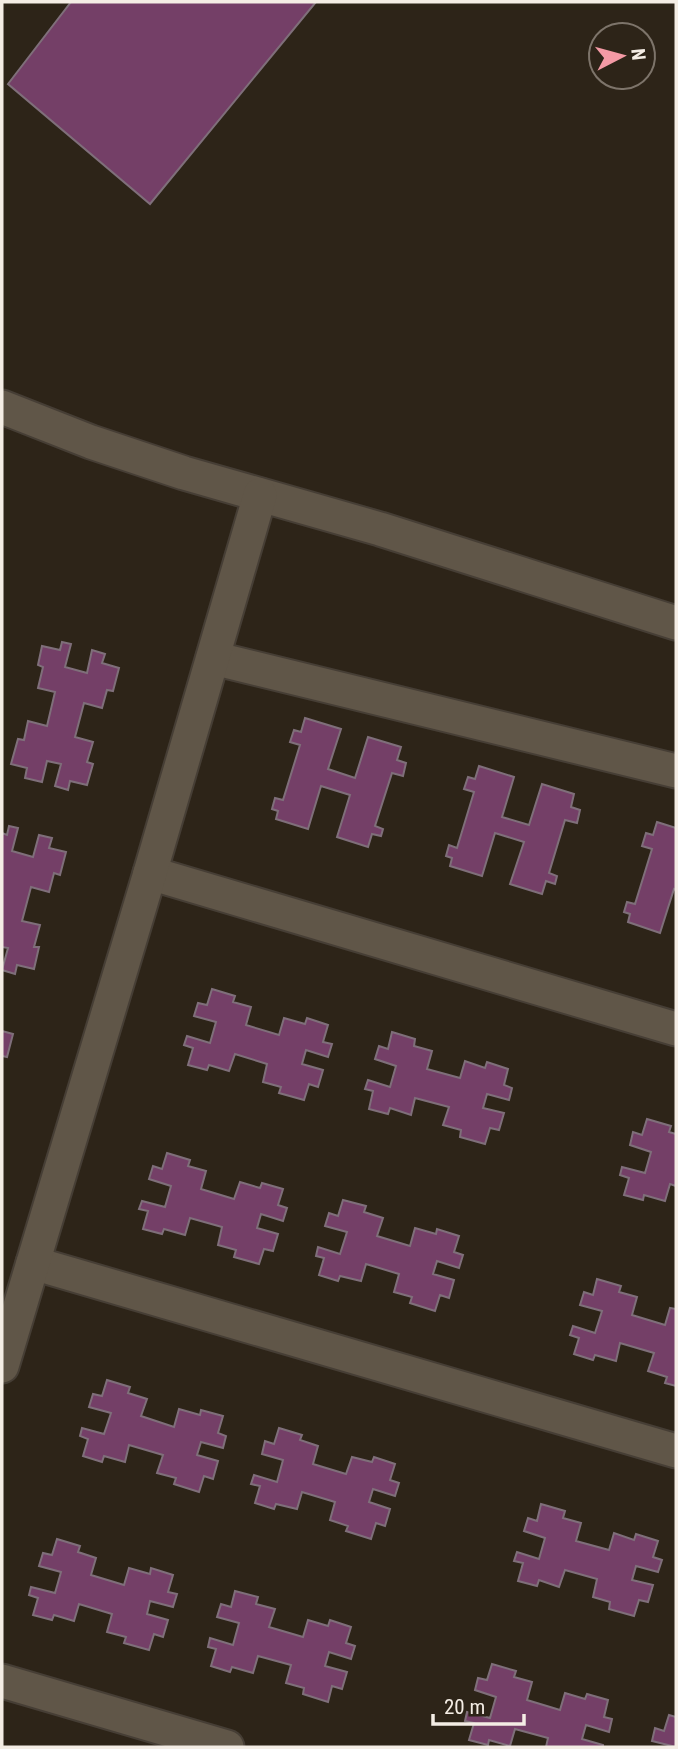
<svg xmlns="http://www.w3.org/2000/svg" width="678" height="1749" font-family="'Roboto Condensed',sans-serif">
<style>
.building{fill:#743f67;stroke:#7f6f7a;stroke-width:2}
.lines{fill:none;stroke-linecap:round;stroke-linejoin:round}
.minor-casing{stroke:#463e35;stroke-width:37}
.minor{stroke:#605648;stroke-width:33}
</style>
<rect width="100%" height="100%" fill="#2d2418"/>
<g class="building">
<path d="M71,2H316L150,204L8,84Z"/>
<path d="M62,642L71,644L65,667L87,673L92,650L105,654L102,663L119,668L113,691L107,690L102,708L84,703L75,737L93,742L87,762L93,764L87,785L70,781L68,790L55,786L61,764L47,761L42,782L25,778L27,768L11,764L18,739L24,740L28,721L47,726L55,692L38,688L43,667L38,665L42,646L60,650Z"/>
<path d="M305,718L341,729L328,769L355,778L368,737L401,747L397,760L406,763L403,776L392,773L375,826L383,829L381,836L372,834L368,847L337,837L350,795L321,786L308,829L276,819L278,811L272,809L275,798L283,800L300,745L290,742L294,730L301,732Z"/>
<path d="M479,766L514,777L502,817L529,825L542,784L574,794L571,807L580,810L577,823L565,820L549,873L557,876L555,884L546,881L542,894L510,884L524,842L495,833L482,876L450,866L452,858L446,856L449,845L457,848L474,792L464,789L468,777L475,779Z"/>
<path d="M657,822L676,828V890L674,889L660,933L628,922L630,914L624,912L627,902L635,904L652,849L642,846L646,833L653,835Z"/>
<path d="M9,826L18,828L12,851L33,857L39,835L52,838L49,848L66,852L60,875L54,873L49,892L31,887L22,921L40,925L34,947H39L34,969L17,965L15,974L2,970L8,948L2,947V833L7,835Z"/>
<path d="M212,989L235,996L233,1002L251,1007L246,1025L279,1035L284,1018L305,1024L307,1018L328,1025L323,1042L332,1044L328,1057L306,1050L302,1064L323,1070L318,1087L309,1084L304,1100L279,1093L281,1087L263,1082L267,1064L235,1054L229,1071L209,1065L207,1070L188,1065L193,1048L184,1045L187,1036L210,1043L216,1022L194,1016L198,1003L207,1005Z"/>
<path d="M2,1031L13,1034L7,1057L2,1056Z"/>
<path d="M392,1032L415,1039L414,1046L432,1051L427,1069L460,1078L465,1061L485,1068L487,1062L508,1069L504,1085L512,1088L509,1100L487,1094L483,1108L504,1113L499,1130L490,1128L485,1144L460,1137L461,1130L443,1125L449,1107L415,1098L411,1115L390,1108L388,1114L369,1109L373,1091L365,1089L368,1080L390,1087L396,1066L375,1059L379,1046L388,1049Z"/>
<path d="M647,1119L671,1126L669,1132L676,1134V1186L670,1184L665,1201L644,1195L643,1200L624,1195L629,1178L620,1175L622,1167L645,1173L651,1152L630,1145L633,1132L642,1135Z"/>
<path d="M167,1153L190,1160L188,1166L206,1171L201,1189L234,1199L240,1182L260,1188L262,1183L283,1189L278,1205L287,1208L283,1221L261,1214L257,1228L278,1234L273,1251L264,1249L259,1264L234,1257L236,1250L218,1245L222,1227L190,1218L185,1235L164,1229L162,1234L143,1229L148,1211L139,1209L142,1201L165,1207L171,1186L149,1179L153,1166L162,1169Z"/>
<path d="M343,1200L366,1206L364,1212L383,1218L377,1236L410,1246L415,1228L436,1234L437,1229L459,1236L454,1252L463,1255L459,1268L437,1261L433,1274L454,1280L449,1298L440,1295L435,1311L410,1303L412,1297L394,1292L399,1274L366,1264L361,1281L340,1276L338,1281L319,1275L324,1258L316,1256L318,1247L340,1254L347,1232L325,1226L329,1213L338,1216Z"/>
<path d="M597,1279L621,1286L619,1292L637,1297L632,1315L665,1325L670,1308L676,1309V1386L665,1383L667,1377L648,1371L654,1353L620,1343L616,1361L595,1355L593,1360L574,1354L579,1338L570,1335L573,1326L595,1333L602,1311L580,1305L584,1292L593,1295Z"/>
<path d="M107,1380L130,1387L128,1393L147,1399L141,1416L174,1427L179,1409L200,1415L201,1410L223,1416L218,1433L226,1436L223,1448L201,1442L197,1455L218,1461L213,1479L204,1476L199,1492L174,1484L176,1478L157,1473L163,1455L129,1445L125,1462L104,1456L102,1462L83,1456L88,1439L80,1436L82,1428L104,1434L111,1413L89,1407L93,1394L102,1396Z"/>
<path d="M279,1428L302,1435L300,1440L318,1446L313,1464L346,1474L352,1457L372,1462L374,1457L395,1464L390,1480L399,1483L395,1496L373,1489L369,1502L390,1509L385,1526L376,1523L371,1539L346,1531L348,1526L330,1520L335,1502L302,1492L297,1509L276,1504L274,1509L255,1503L260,1486L251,1484L254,1475L277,1482L283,1460L262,1454L265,1441L274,1444Z"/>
<path d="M541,1504L565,1511L563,1518L581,1523L576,1541L609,1550L614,1533L634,1540L636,1534L658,1541L653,1557L662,1560L658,1572L636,1566L632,1580L653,1585L648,1602L639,1600L634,1616L609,1609L610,1602L593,1597L597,1579L565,1570L559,1587L539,1580L537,1586L518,1581L523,1563L514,1561L517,1552L539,1559L545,1538L524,1531L528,1518L537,1521Z"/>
<path d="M57,1539L80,1546L78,1552L96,1558L91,1575L124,1585L129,1568L150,1574L151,1568L173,1575L168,1592L177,1594L173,1607L150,1601L147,1614L168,1620L163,1637L154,1634L149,1650L124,1643L126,1637L107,1632L112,1614L79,1604L74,1621L54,1615L52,1620L33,1615L38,1598L29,1595L31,1587L55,1593L61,1572L39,1566L43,1553L52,1555Z"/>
<path d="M235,1591L258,1597L256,1604L275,1609L269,1627L303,1637L308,1620L328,1626L330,1620L351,1627L346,1643L355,1646L351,1659L329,1652L325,1666L347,1672L342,1689L332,1686L328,1702L303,1694L304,1688L286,1683L291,1665L258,1656L253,1673L232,1667L230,1672L211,1666L216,1649L208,1647L210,1638L233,1645L239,1623L217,1617L221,1604L231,1607Z"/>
<path d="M492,1664L516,1671L514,1677L532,1682L527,1700L560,1710L565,1693L585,1699L587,1694L608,1700L604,1717L612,1719L609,1732L586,1725L582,1739L603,1745V1747H546L548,1738L515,1729L510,1746L489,1740L488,1745L469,1740L474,1723L465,1721L467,1712L490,1718L496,1697L475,1690L478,1678L487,1680Z"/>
<path d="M669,1715L676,1717V1747L652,1741L655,1728L664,1731Z"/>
</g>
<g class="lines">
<g class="minor-casing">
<g id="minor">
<path d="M2,407L91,442L184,473L380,529L676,623"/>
<path d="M213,658L676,771"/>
<path d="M150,873L676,1029"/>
<path d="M33,1263L676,1451"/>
<path d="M2,1366L150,873L260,495"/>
<path d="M2,1681L227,1747"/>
</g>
</g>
<use href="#minor" class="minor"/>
</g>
<rect width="678" height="1749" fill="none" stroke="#f4ede5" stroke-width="7"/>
<g transform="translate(622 56) rotate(84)"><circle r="33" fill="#2d2418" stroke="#7d746a" stroke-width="2"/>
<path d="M0-5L12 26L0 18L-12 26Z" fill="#f49aa5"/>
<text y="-10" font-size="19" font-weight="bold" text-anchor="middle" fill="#f4ede5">N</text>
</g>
<path d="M433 1714v10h91v-10" fill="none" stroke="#f4ede5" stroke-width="3.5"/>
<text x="444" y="1714" font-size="21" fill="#f4ede5" stroke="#2d2418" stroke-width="5" paint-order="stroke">20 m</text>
</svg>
